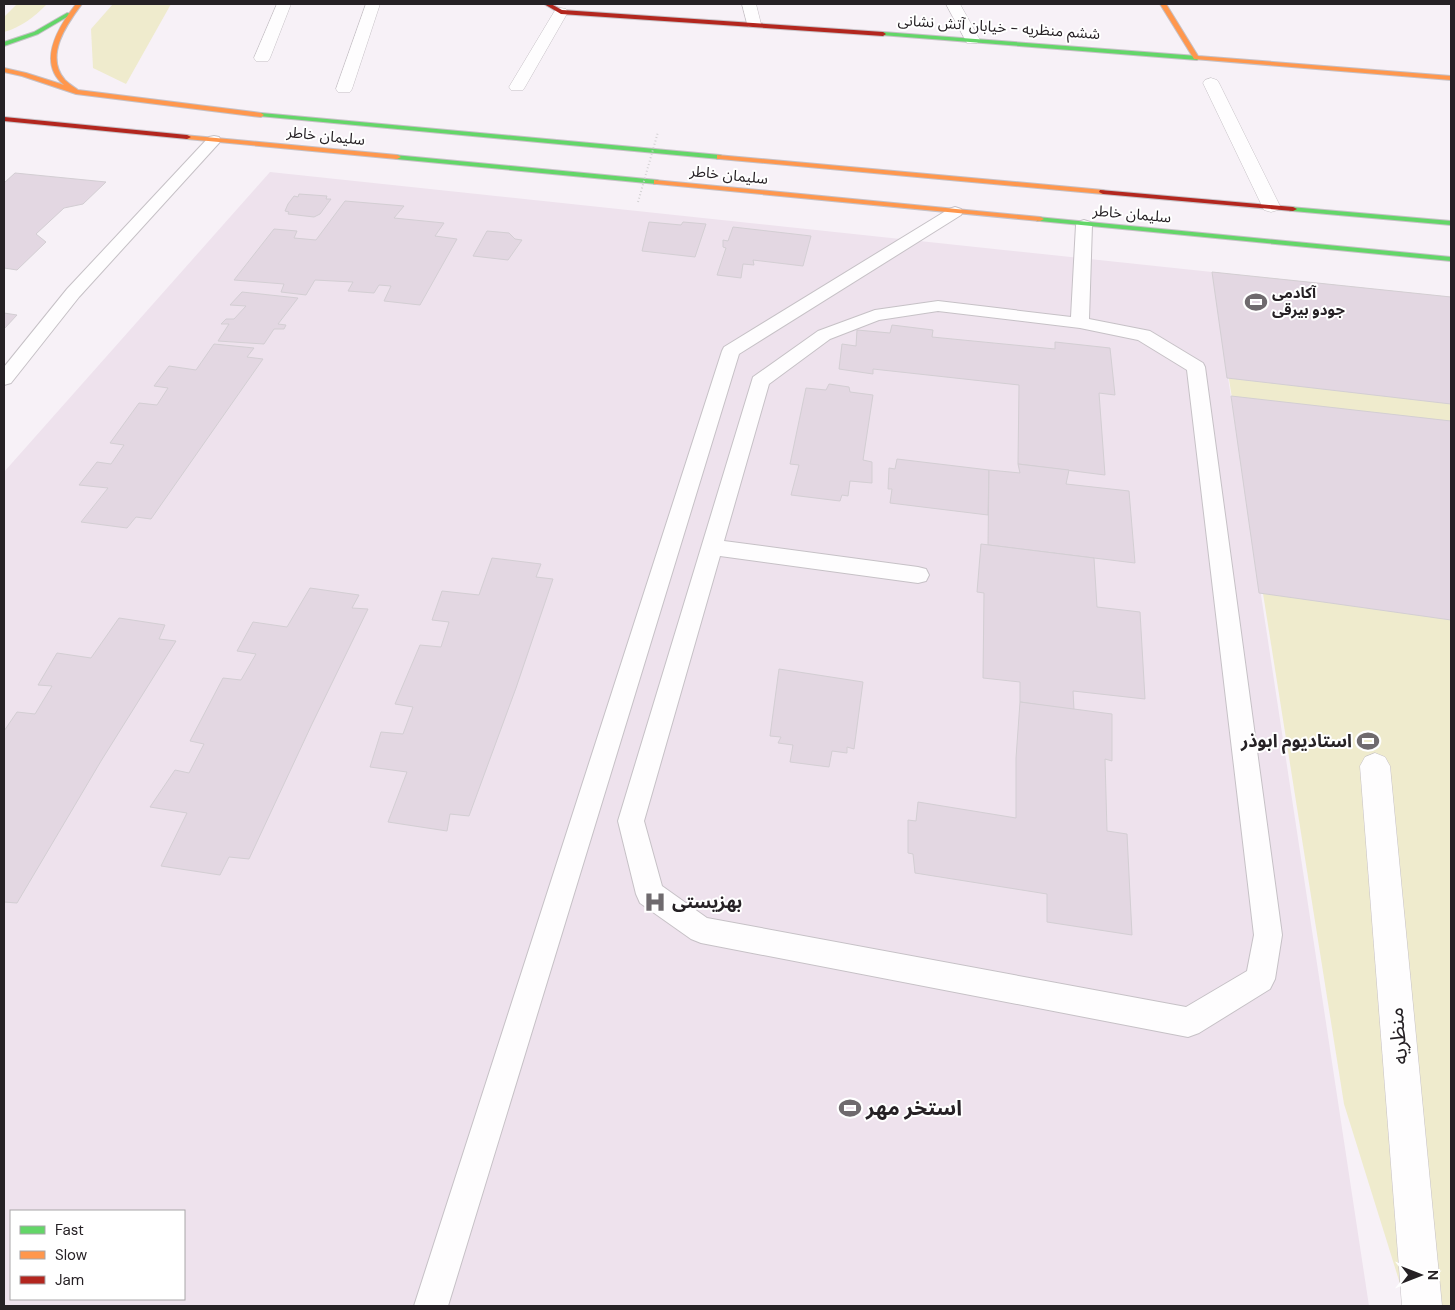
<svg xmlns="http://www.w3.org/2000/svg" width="1455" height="1310" font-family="'DM Sans','Noto Sans Arabic',sans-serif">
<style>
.built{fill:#eee2ed;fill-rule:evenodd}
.green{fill:#efebcd}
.building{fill:#e3d7e2;stroke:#d3ced3}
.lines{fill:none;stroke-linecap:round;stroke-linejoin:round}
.lane-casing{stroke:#c6c1c6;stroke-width:2}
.street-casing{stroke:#c6c1c6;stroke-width:1}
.fast-casing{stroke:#c6c1c6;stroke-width:2}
.slow-casing{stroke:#c6c1c6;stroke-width:2}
.jam-casing{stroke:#c6c1c6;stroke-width:2}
.lane{fill:#fefdfe;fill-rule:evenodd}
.street{fill:#fefdfe;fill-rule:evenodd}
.fast{fill:#63d668;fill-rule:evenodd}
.slow{fill:#ff974d;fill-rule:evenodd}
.jam{fill:#b3261e;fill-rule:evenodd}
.path-bridge{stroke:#d4d2d4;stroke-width:2;stroke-dasharray:1 2.5;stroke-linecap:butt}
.labels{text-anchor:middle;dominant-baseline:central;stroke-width:4;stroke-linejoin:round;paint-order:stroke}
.far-street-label{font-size:15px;fill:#262125;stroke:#fff}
.far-poi-label{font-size:15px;font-weight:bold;fill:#262125;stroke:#fff;text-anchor:start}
.poi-label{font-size:18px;font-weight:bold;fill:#262125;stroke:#fff;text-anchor:end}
.near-street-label{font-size:21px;fill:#262125;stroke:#fff}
.near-poi-label{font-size:21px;font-weight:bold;fill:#262125;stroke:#fff;text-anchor:start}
</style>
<rect width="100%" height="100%" fill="#f7f1f7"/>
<path class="built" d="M270,172L1212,272L1369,1306H4V472ZM11,1211H184V1299H11Z"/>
<g class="green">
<path d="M17,4H47C34,17 22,27 4,32V17Z"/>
<path d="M113,4H171L126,84L93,68L91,29Z"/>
<path d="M1212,272L1451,297V1306H1407L1344,1104Z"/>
</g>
<g class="building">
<path d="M15,173L106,182L83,204L64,208L36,234L46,242L17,270L4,268V183Z"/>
<path d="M299,194L327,196L326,199H331L320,214L314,217L288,214L289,212L285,211L288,204L294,196L298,197Z"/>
<path d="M345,201L404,206L394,218L444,223L435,236L457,239L420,305L384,301L391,286L379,285L374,293L348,291L353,282L315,280L306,295L281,292L284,284L234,280L274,229L297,231L294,238L316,240Z"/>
<path d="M649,222L681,225L683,222L706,224L695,257L642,251Z"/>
<path d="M733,227L811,236L803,266L753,260L754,265L743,264L741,278L717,275L726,248L723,247V240L728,241Z"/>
<path d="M487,231L509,233L515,239L522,240L508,260L473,256Z"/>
<path d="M1212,272L1451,297V404L1227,378Z"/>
<path d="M242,292L298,298L278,324L286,325L284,329H274L264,344L218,341L229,324H221L226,319H234L246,306L230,305Z"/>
<path d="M4,313L17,315L4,329Z"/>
<path d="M892,325L933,330L932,337L1055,349V342L1110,348L1115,395L1099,393L1105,475L1018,464L1019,385L873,369V374L839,369L842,344L856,346L857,330L890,333Z"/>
<path d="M214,344L254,348L247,357L263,359L151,519L136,517L127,528L81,522L108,488L79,485L97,462L111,464L124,445L110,443L139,403L157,405L168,388L154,386L169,366L196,370Z"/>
<path d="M829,384L849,387L850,392L873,395L863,460L872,462V483L850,481L848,496L842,495L840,501L791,495L799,465L790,464L806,388L826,390Z"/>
<path d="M1231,396L1451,421V620L1259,593Z"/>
<path d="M897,459L989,470L988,515L890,503L892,489H888L889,468L895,469Z"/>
<path d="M1018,464L1069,470L1066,484L1129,491L1135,563L988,545L989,470L1020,473Z"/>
<path d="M981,544L1094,558L1097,607L1140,612L1145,699L1073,691L1074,710L1020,702V682L983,678L984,593L977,592Z"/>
<path d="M492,558L541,564L536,577L553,579L516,688L469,816L450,814L447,831L388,822L407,772L370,767L381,732L403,734L413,707L395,704L420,645L441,647L449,622L432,620L442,591L479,595Z"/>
<path d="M310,588L359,595L352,608L368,609L312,724L249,859L229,857L220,875L161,866L187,813L150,807L175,770L189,773L204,744L190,741L223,678L241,680L256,654L237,651L253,622L287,627Z"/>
<path d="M119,618L165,625L159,639L176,641L101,761L17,903L4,902V731L17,712L35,714L52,686L38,685L57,653L91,658Z"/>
<path d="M779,669L863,682L854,749L847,747V753L832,751L829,767L790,762L793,745L778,743L781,737L770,736Z"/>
<path d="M1020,702L1112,714V761L1105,759L1107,831L1127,834L1132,935L1047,922V894L915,873L913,854L908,853V820L916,821L918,802L1016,818V758Z"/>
</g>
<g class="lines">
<g class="lane-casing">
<g id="lane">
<path d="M214,136L219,137L221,140L219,143L79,297L11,383L4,385V367L67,289L209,137Z"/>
<path d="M955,207L961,209L963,212L961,215L739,354L448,1306H414L722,351L724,347L949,209Z"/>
<path d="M1084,220L1090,222L1092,225L1089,319L1150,331L1203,363L1205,367L1282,935L1275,979L1270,989L1199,1033L1188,1037L701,943L691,939L640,903L636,894L618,821L753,377L818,331L875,310L938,301L1071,317L1076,225L1078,222ZM938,311L1080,328L1138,340L1187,370L1254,935L1247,971L1186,1007L707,918L662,886L644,821L720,556L918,583L926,581L929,575L926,569L918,567L724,541L769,384L830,339L879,320Z"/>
</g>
</g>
<g class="street-casing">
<g id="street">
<path d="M277,4H291L270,58L268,61H256L254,58Z"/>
<path d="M366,4H380L352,89L350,92H338L336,89Z"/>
<path d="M742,4H756L761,24L758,27H748Z"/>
<path d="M946,4H960L980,40L977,43H967Z"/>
<path d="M561,8L566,9L568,12L525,87L523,90H511L509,87L554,12L556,9Z"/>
<path d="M1211,78L1217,80L1219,83L1280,206L1278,210L1271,212L1264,210L1262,206L1203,83L1205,80Z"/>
<path d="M1375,753L1385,757L1390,766L1442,1306H1402L1360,766L1365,757Z"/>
</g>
</g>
<g class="fast-casing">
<g id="fast">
<path d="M67,13L72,14L38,34L4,46V42L34,32Z"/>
<path d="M883,32L1197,56L1200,58L1197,60L881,35L880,34Z"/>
<path d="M261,113L720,155L724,157L720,159L259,116L258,115Z"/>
<path d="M394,155L657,180L661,182L657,184L397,159L393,157Z"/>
<path d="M1290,207L1451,221V225L1293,211H1290Z"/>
<path d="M1037,217L1451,257V261L1040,221H1037Z"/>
</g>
</g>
<g class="slow-casing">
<g id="slow">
<path d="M76,4H82C67,24 44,56 65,80C69,84 74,87 78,90L261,113L264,115L261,117L76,94L22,76L4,72V68L26,73L64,85C36,62 59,26 76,4Z"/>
<path d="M1160,4H1166L1198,56L1451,76V80L1194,59Z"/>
<path d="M184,135L397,155L401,157L397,159L187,139L183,137Z"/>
<path d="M717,155L1103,190L1107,192L1103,194L720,159H717Z"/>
<path d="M654,180L1040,217L1044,219L1040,221L657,184H654Z"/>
</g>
</g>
<g class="jam-casing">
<g id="jam">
<path d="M544,4H551L562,10L883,32L886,34L883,36L561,14Z"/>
<path d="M4,117L187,135L191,137L187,139L4,121Z"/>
<path d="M1100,190L1293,207L1297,209L1293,211L1103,194L1099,192Z"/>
</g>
</g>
<use href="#lane" class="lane"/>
<use href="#street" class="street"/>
<use href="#fast" class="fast"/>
<use href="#slow" class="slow"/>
<use href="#jam" class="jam"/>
<path class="path-bridge" d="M638,202L658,132"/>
</g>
<defs>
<g id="stadium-bare" transform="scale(1.725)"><path d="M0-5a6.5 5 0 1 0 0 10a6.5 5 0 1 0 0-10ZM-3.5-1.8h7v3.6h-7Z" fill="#6f6a6e" stroke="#fff" stroke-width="2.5" paint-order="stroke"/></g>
<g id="hospital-bare" transform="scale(1.725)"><path d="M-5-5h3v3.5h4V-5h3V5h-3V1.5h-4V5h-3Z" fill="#6f6a6e" stroke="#fff" stroke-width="2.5" paint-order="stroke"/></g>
</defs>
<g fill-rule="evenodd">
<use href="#stadium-bare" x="1256" y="302"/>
<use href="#stadium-bare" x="1368" y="741"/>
<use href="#hospital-bare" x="655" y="902"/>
<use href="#stadium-bare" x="850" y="1108"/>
</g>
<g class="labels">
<g class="far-street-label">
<text transform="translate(999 27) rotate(4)">ششم منظریه - خیابان آتش نشانی</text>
<text transform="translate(326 136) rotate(6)">سلیمان خاطر</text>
<text transform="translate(729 175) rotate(6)">سلیمان خاطر</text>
<text transform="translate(1132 214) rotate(5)">سلیمان خاطر</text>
</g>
<g class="far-poi-label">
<text x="1272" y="293">آکادمی<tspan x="1272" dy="17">جودو بیرقی</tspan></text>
</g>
<g class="poi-label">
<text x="1352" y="741">استادیوم ابوذر</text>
<text x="672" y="902" text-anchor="start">بهزیستی</text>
</g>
<g class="near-street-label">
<text transform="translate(1398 1036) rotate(-95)">منظریه</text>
</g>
<g class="near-poi-label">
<text x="866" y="1108">استخر مهر</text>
</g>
</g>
<rect width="1455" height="1310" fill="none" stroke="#262125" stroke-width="10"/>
<rect x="10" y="1210" width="175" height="90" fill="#ffffff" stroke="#a8a6a8"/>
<rect x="20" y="1226" width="25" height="8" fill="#63d668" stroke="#a8a6a8"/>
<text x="55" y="1235" font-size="15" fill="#262125">Fast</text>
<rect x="20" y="1251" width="25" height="8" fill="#ff974d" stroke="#a8a6a8"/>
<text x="55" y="1260" font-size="15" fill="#262125">Slow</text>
<rect x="20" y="1276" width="25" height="8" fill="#b3261e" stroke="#a8a6a8"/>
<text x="55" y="1285" font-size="15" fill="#262125">Jam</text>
<g transform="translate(1420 1275) rotate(90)" stroke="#ffffff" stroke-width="4" paint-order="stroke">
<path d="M0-4L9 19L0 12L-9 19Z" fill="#262125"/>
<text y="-8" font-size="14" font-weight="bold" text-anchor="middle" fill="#262125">N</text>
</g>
</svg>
